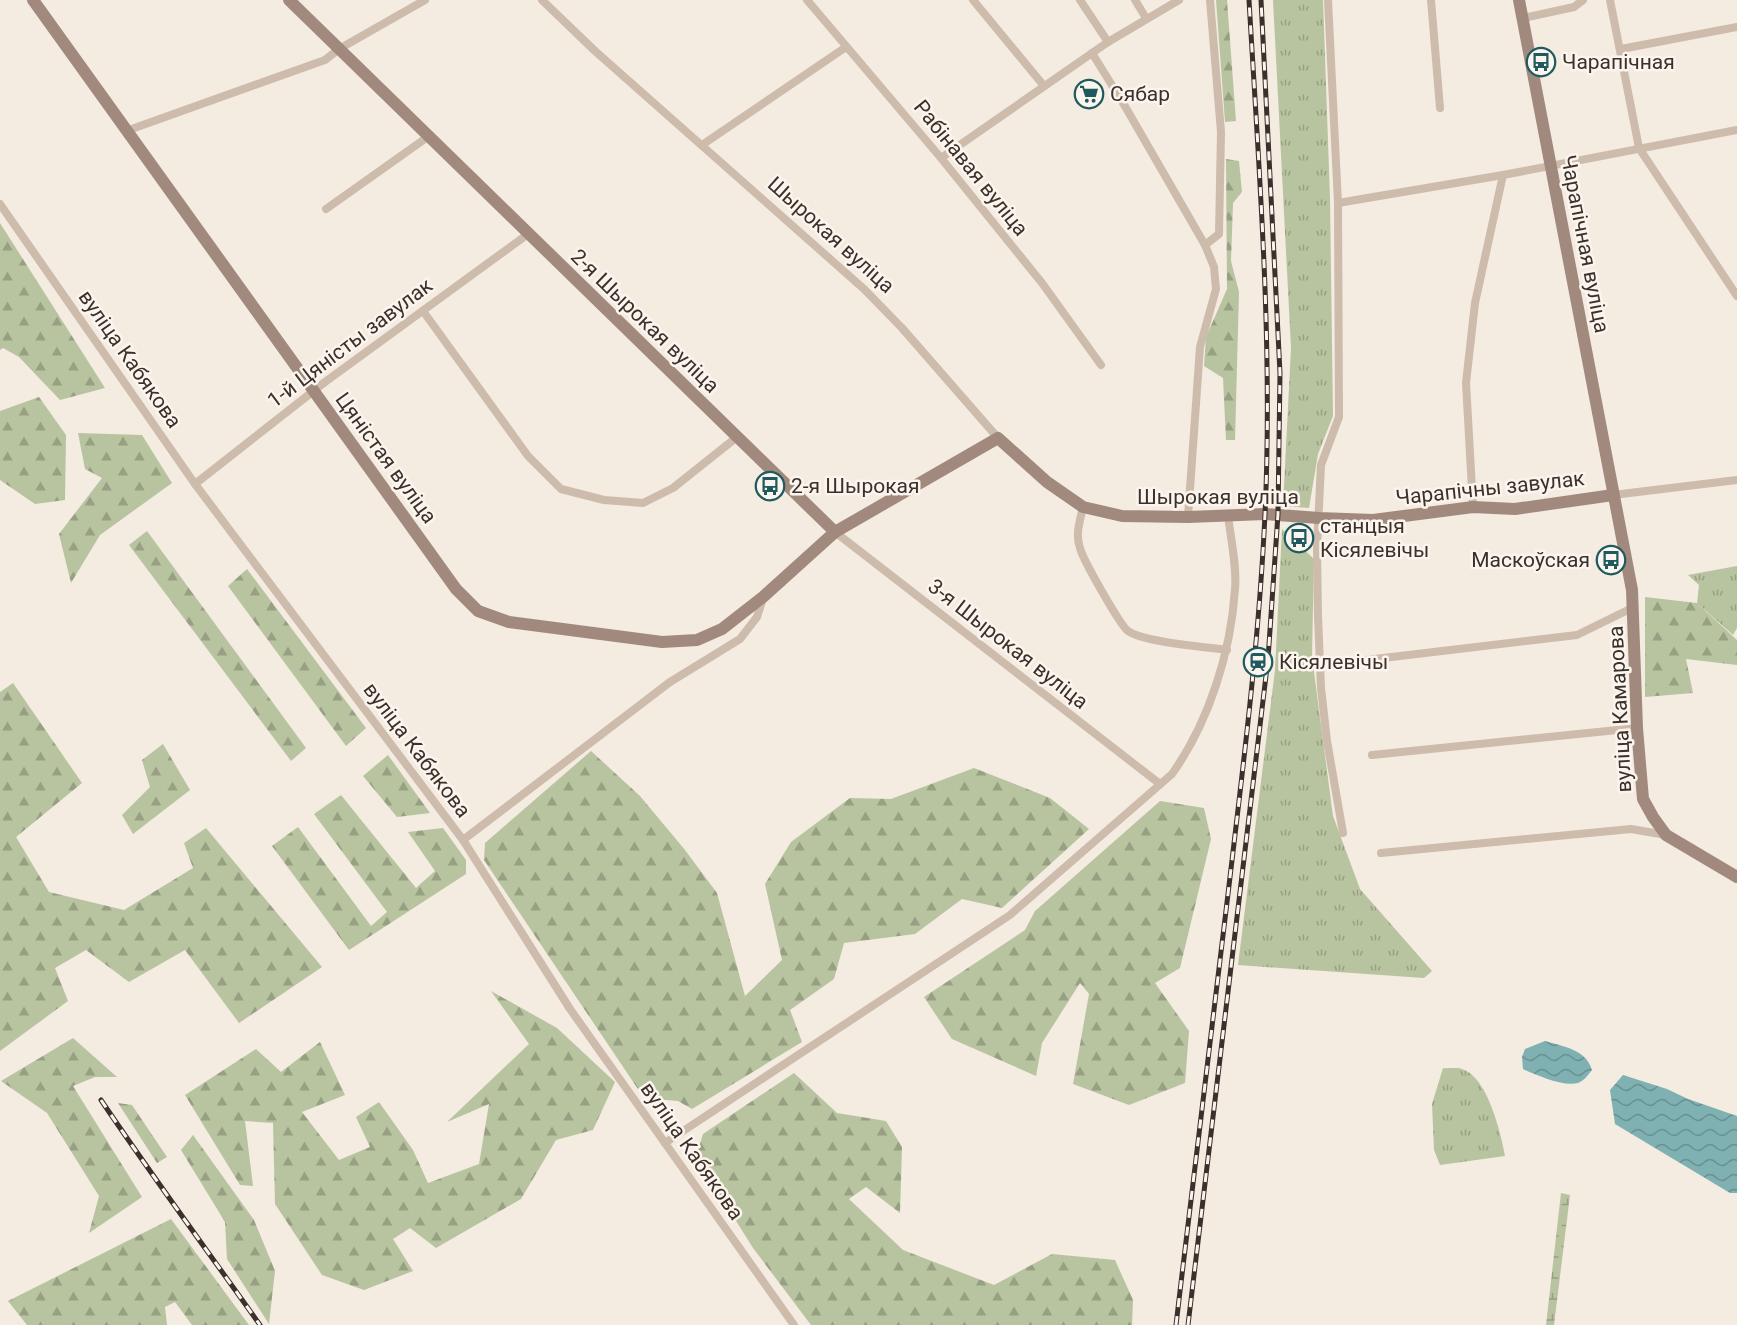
<svg xmlns="http://www.w3.org/2000/svg" width="1737" height="1325" font-family="Roboto,sans-serif">
<style>
.grass{fill:url(#grass-tufts)}
.forest{fill:url(#forest-firs)}
.wetland{fill:url(#wetland-marsh)}
.water{fill:url(#water-waves)}
.lines{fill:none;stroke-linecap:round;stroke-linejoin:round}
.street{stroke:#cdbbac;stroke-width:8}
.secondary{stroke:#a18a7d;stroke-width:12}
.rail-casing{stroke:#3b302b;stroke-width:5}
.rail{stroke:#fbf5ee;stroke-width:3;stroke-dasharray:9;stroke-linecap:butt}
.labels{text-anchor:middle;dominant-baseline:central;stroke-width:5;stroke-linejoin:round;paint-order:stroke}
.poi-label{font-size:21px;fill:#3b302b;stroke:#fbf5ee;text-anchor:start}
.street-label{font-size:21px;fill:#3b302b;stroke:#fbf5ee}
</style>
<defs>
<pattern id="grass-tufts" width="24" height="20" patternUnits="userSpaceOnUse" patternTransform="scale(1.5)"><rect width="24" height="20" fill="#b8c4a0"/><path d="M3 7l-1-3M5 7V3M7 7l1-3M15 17l-1-3M17 17v-4M19 17l1-3" fill="none" stroke="#97a083"/></pattern>
<pattern id="forest-firs" width="22" height="20" patternUnits="userSpaceOnUse" patternTransform="scale(1.5)"><rect width="22" height="20" fill="#b8c4a0"/><path d="M5 1l3.5 6h-7zM16 11l3.5 6h-7z" fill="#97a083"/></pattern>
<pattern id="wetland-marsh" width="20" height="14" patternUnits="userSpaceOnUse" patternTransform="scale(1.5)"><rect width="20" height="14" fill="#b8c4a0"/><path d="M1 5h8M5 5V1M11 12h8M15 12V8" fill="none" stroke="#97a083"/></pattern>
<pattern id="water-waves" width="16" height="10" patternUnits="userSpaceOnUse" patternTransform="scale(1.5)"><rect width="16" height="10" fill="#7fb0b2"/><path d="M0 5q4-4 8 0t8 0" fill="none" stroke="#699091"/></pattern>
</defs>
<rect width="100%" height="100%" fill="#f4ebe1"/>
<g class="grass">
<path d="M1273,0H1323L1330,198L1333,416L1318,454L1309,508L1283,506L1291,348Z"/>
<path d="M1282,529L1314,559L1312,657L1333,816L1360,889L1432,971L1424,978L1238,965L1275,670Z"/>
<path d="M1737,566V628L1733,635L1697,603L1699,585L1688,575Z"/>
<path d="M1443,1068C1448,1069 1457,1067 1462,1069C1487,1076 1501,1133 1505,1156L1440,1165L1434,1150L1432,1104Z"/>
</g>
<g class="forest">
<path d="M1216,0H1227L1236,121L1225,122Z"/>
<path d="M1226,159L1239,161L1242,192L1233,203L1231,261L1239,292L1235,440H1226L1223,378L1204,366L1206,337L1227,289Z"/>
<path d="M0,223L105,388L60,400L19,357L3,348L0,350Z"/>
<path d="M39,397L66,435L65,500L35,504L0,480V411Z"/>
<path d="M78,433L142,435L172,483L100,535L71,583L59,534L102,478L85,469Z"/>
<path d="M147,531L306,748L291,761L129,545Z"/>
<path d="M247,569L366,728L346,746L228,586Z"/>
<path d="M1645,597L1697,603L1737,640V665L1686,659L1693,693L1645,697Z"/>
<path d="M13,683L82,783L16,837L49,892L124,910L193,868L184,843L206,828L322,967L239,1023L185,950L129,982L86,950L55,968L68,1001L0,1051V692Z"/>
<path d="M163,744L190,790L133,834L122,815L150,787L142,760Z"/>
<path d="M591,751L640,796L685,850L717,893L745,996L782,960L765,884L791,842L850,798L891,799L974,768L1050,798L1089,829L1002,908L962,899L915,934L844,943L834,979L790,1010L802,1042L692,1109L678,1101L644,1098L484,860L485,843Z"/>
<path d="M388,755L430,813L397,817L363,776Z"/>
<path d="M341,795L416,888L435,871L408,832L443,828L466,860V874L349,950L272,846L298,827L371,926L387,912L314,814Z"/>
<path d="M1160,801L1204,808L1211,839L1180,968L1155,983L1189,1031L1185,1083L1129,1105L1073,1084L1089,994L1080,983L1042,1043L1036,1076L952,1039L924,997L1025,930L1035,911Z"/>
<path d="M491,991L557,1028L615,1082L593,1130L556,1140L521,1199L436,1248L410,1228L393,1239L413,1271L364,1290L322,1275L275,1204L273,1123L245,1121L253,1186L240,1185L185,1095L256,1049L281,1072L320,1042L345,1095L302,1112L339,1160L370,1147L356,1117L379,1102L413,1150L428,1183L479,1164L489,1104L447,1122L529,1044Z"/>
<path d="M73,1038L117,1077H95L73,1086L142,1197L89,1233L99,1196L47,1113L1,1081Z"/>
<path d="M794,1073L837,1113L886,1121L902,1147L900,1213L866,1187L849,1199L903,1250L994,1285L1052,1254L1115,1260L1133,1300L1132,1325H811L753,1248L696,1157L703,1134Z"/>
<path d="M118,1103L132,1105L167,1157L157,1163Z"/>
<path d="M193,1135L254,1220L275,1271L269,1324L227,1259L225,1222L181,1150Z"/>
<path d="M171,1219L249,1325H192L175,1302L165,1307L167,1325H27L8,1301Z"/>
</g>
<path class="wetland" d="M1561,1193L1570,1195L1554,1325H1546Z"/>
<g class="water">
<path d="M1545,1041C1564,1047 1586,1049 1592,1070C1588,1075 1584,1081 1578,1083C1563,1087 1537,1075 1523,1069L1522,1057L1525,1049Z"/>
<path d="M1623,1075L1667,1089L1688,1099L1737,1116V1193H1730L1615,1124L1610,1090Z"/>
</g>
<g class="lines">
<g class="street">
<path d="M542,0L595,51L864,289L902,328L998,438"/>
<path d="M807,0L941,158L1042,283L1101,365"/>
<path d="M973,0L1044,86"/>
<path d="M1080,0L1108,42"/>
<path d="M1135,0L1146,18"/>
<path d="M1328,0L1338,203L1339,417L1321,465L1317,547L1318,616L1321,688L1327,741L1343,833"/>
<path d="M1431,0L1440,108"/>
<path d="M1610,0L1639,148L1737,296"/>
<path d="M1523,18L1574,7L1583,0"/>
<path d="M1621,49L1737,27"/>
<path d="M1092,53L1126,108L1205,245L1214,267L1216,289L1200,347L1188,517"/>
<path d="M126,131L325,60L339,49L425,0"/>
<path d="M702,145L846,47"/>
<path d="M941,158L1108,42L1179,0"/>
<path d="M1338,203L1503,175L1737,130"/>
<path d="M0,204L195,484L463,840L570,1009L794,1325"/>
<path d="M326,209L429,136"/>
<path d="M1205,245L1219,234L1221,132L1210,0"/>
<path d="M423,311L528,456L561,489L604,500L643,503L673,488L737,437"/>
<path d="M195,484L325,382L528,234"/>
<path d="M1613,495L1737,480"/>
<path d="M1083,507C1080,521 1075,534 1080,548C1083,560 1120,625 1128,631C1143,642 1207,647 1227,650"/>
<path d="M1473,507L1466,383L1475,303L1503,175"/>
<path d="M835,532L1160,784"/>
<path d="M1358,661L1577,635L1634,607"/>
<path d="M1372,755L1637,728"/>
<path d="M463,840L670,682L740,639L757,617L763,598"/>
<path d="M1381,853L1631,829L1666,835"/>
<path d="M665,1143L1010,915L1172,774C1209,722 1231,652 1235,589C1237,566 1231,540 1228,516"/>
</g>
<g class="secondary">
<path d="M33,0L456,589L478,611L509,622L662,642L697,640L722,629L763,597L835,532L998,438L1047,482L1083,507L1122,516L1188,517L1265,514L1319,518L1373,520L1473,507L1515,509L1613,495"/>
<path d="M289,0L835,532"/>
<path d="M1519,0L1632,590L1637,728L1643,799L1653,817L1666,835L1737,877"/>
</g>
<g class="rail-casing">
<g id="rail">
<path d="M101,1100C152,1176 207,1250 260,1325"/>
<path d="M1176,1325C1193,1181 1211,1037 1228,894C1243,767 1259,642 1265,514C1273,343 1259,171 1249,0"/>
<path d="M1188,1325L1268,659L1278,514L1280,373L1261,0"/>
</g>
</g>
<use href="#rail" class="rail"/>
</g>
<defs>
<g id="bus-ring" transform="scale(1.5)"><circle r="9.5" fill="#fbf5ee" stroke="#1f5a5e" stroke-width="1.5"/><path d="M-5-6H5V4H4V6H2V4H-2V6H-4V4H-5ZM-3.5-4V0h7V-4ZM-3.5 1.2v1.5H-2V1.2ZM2 1.2v1.5H3.5V1.2Z" fill="#1f5a5e"/></g>
<g id="supermarket-ring" transform="scale(1.5)"><circle r="9.5" fill="#fbf5ee" stroke="#1f5a5e" stroke-width="1.5"/><path d="M-6-5.5h2.5l.6 2H6L4.5 2H-2.5L-4.4-4H-6ZM-1.5 3.2a1.3 1.3 0 1 0 .1 0ZM3 3.2a1.3 1.3 0 1 0 .1 0Z" fill="#1f5a5e"/></g>
<g id="station-ring" transform="scale(1.5)"><circle r="9.5" fill="#fbf5ee" stroke="#1f5a5e" stroke-width="1.5"/><path d="M-3-6H3Q5-6 5-4V2Q5 4 3 4L4.5 6H3L1.5 4h-3L-3 6H-4.5L-3 4Q-5 4-5 2V-4Q-5-6-3-6ZM-3.5-4v3h7v-3ZM-3.5 1v1.5H-2V1ZM2 1v1.5H3.5V1Z" fill="#1f5a5e"/></g>
</defs>
<g fill-rule="evenodd">
<use href="#bus-ring" x="1541" y="62"/>
<use href="#supermarket-ring" x="1089" y="94"/>
<use href="#bus-ring" x="770" y="486"/>
<use href="#bus-ring" x="1299" y="538"/>
<use href="#bus-ring" x="1611" y="560"/>
<use href="#station-ring" x="1258" y="662"/>
</g>
<g class="labels">
<g class="poi-label">
<text x="1562" y="62">Чарапічная</text>
<text x="1110" y="94">Сябар</text>
<text x="791" y="486">2-я Шырокая</text>
<text x="1320" y="526">станцыя<tspan x="1320" dy="24">Кісялевічы</tspan></text>
<text x="1590" y="560" text-anchor="end">Маскоўская</text>
<text x="1279" y="662">Кісялевічы</text>
</g>
<g class="street-label">
<text transform="translate(971 168) rotate(51)">Рабінавая вуліца</text>
<text transform="translate(831 235) rotate(42)">Шырокая вуліца</text>
<text transform="translate(1585 244) rotate(79)">Чарапічная вуліца</text>
<text transform="translate(645 321) rotate(44)">2-я Шырокая вуліца</text>
<text transform="translate(350 343) rotate(-37)">1-й Цяністы завулак</text>
<text transform="translate(130 359) rotate(55)">вуліца Кабякова</text>
<text transform="translate(386 458) rotate(54)">Цяністая вуліца</text>
<text transform="translate(1490 488) rotate(-6)">Чарапічны завулак</text>
<text x="1218" y="497">Шырокая вуліца</text>
<text transform="translate(1008 644) rotate(38)">3-я Шырокая вуліца</text>
<text transform="translate(1620 709) rotate(-93)">вуліца Камарова</text>
<text transform="translate(417 750) rotate(53)">вуліца Кабякова</text>
<text transform="translate(692 1151) rotate(55)">вуліца Кабякова</text>
</g>
</g>
</svg>
